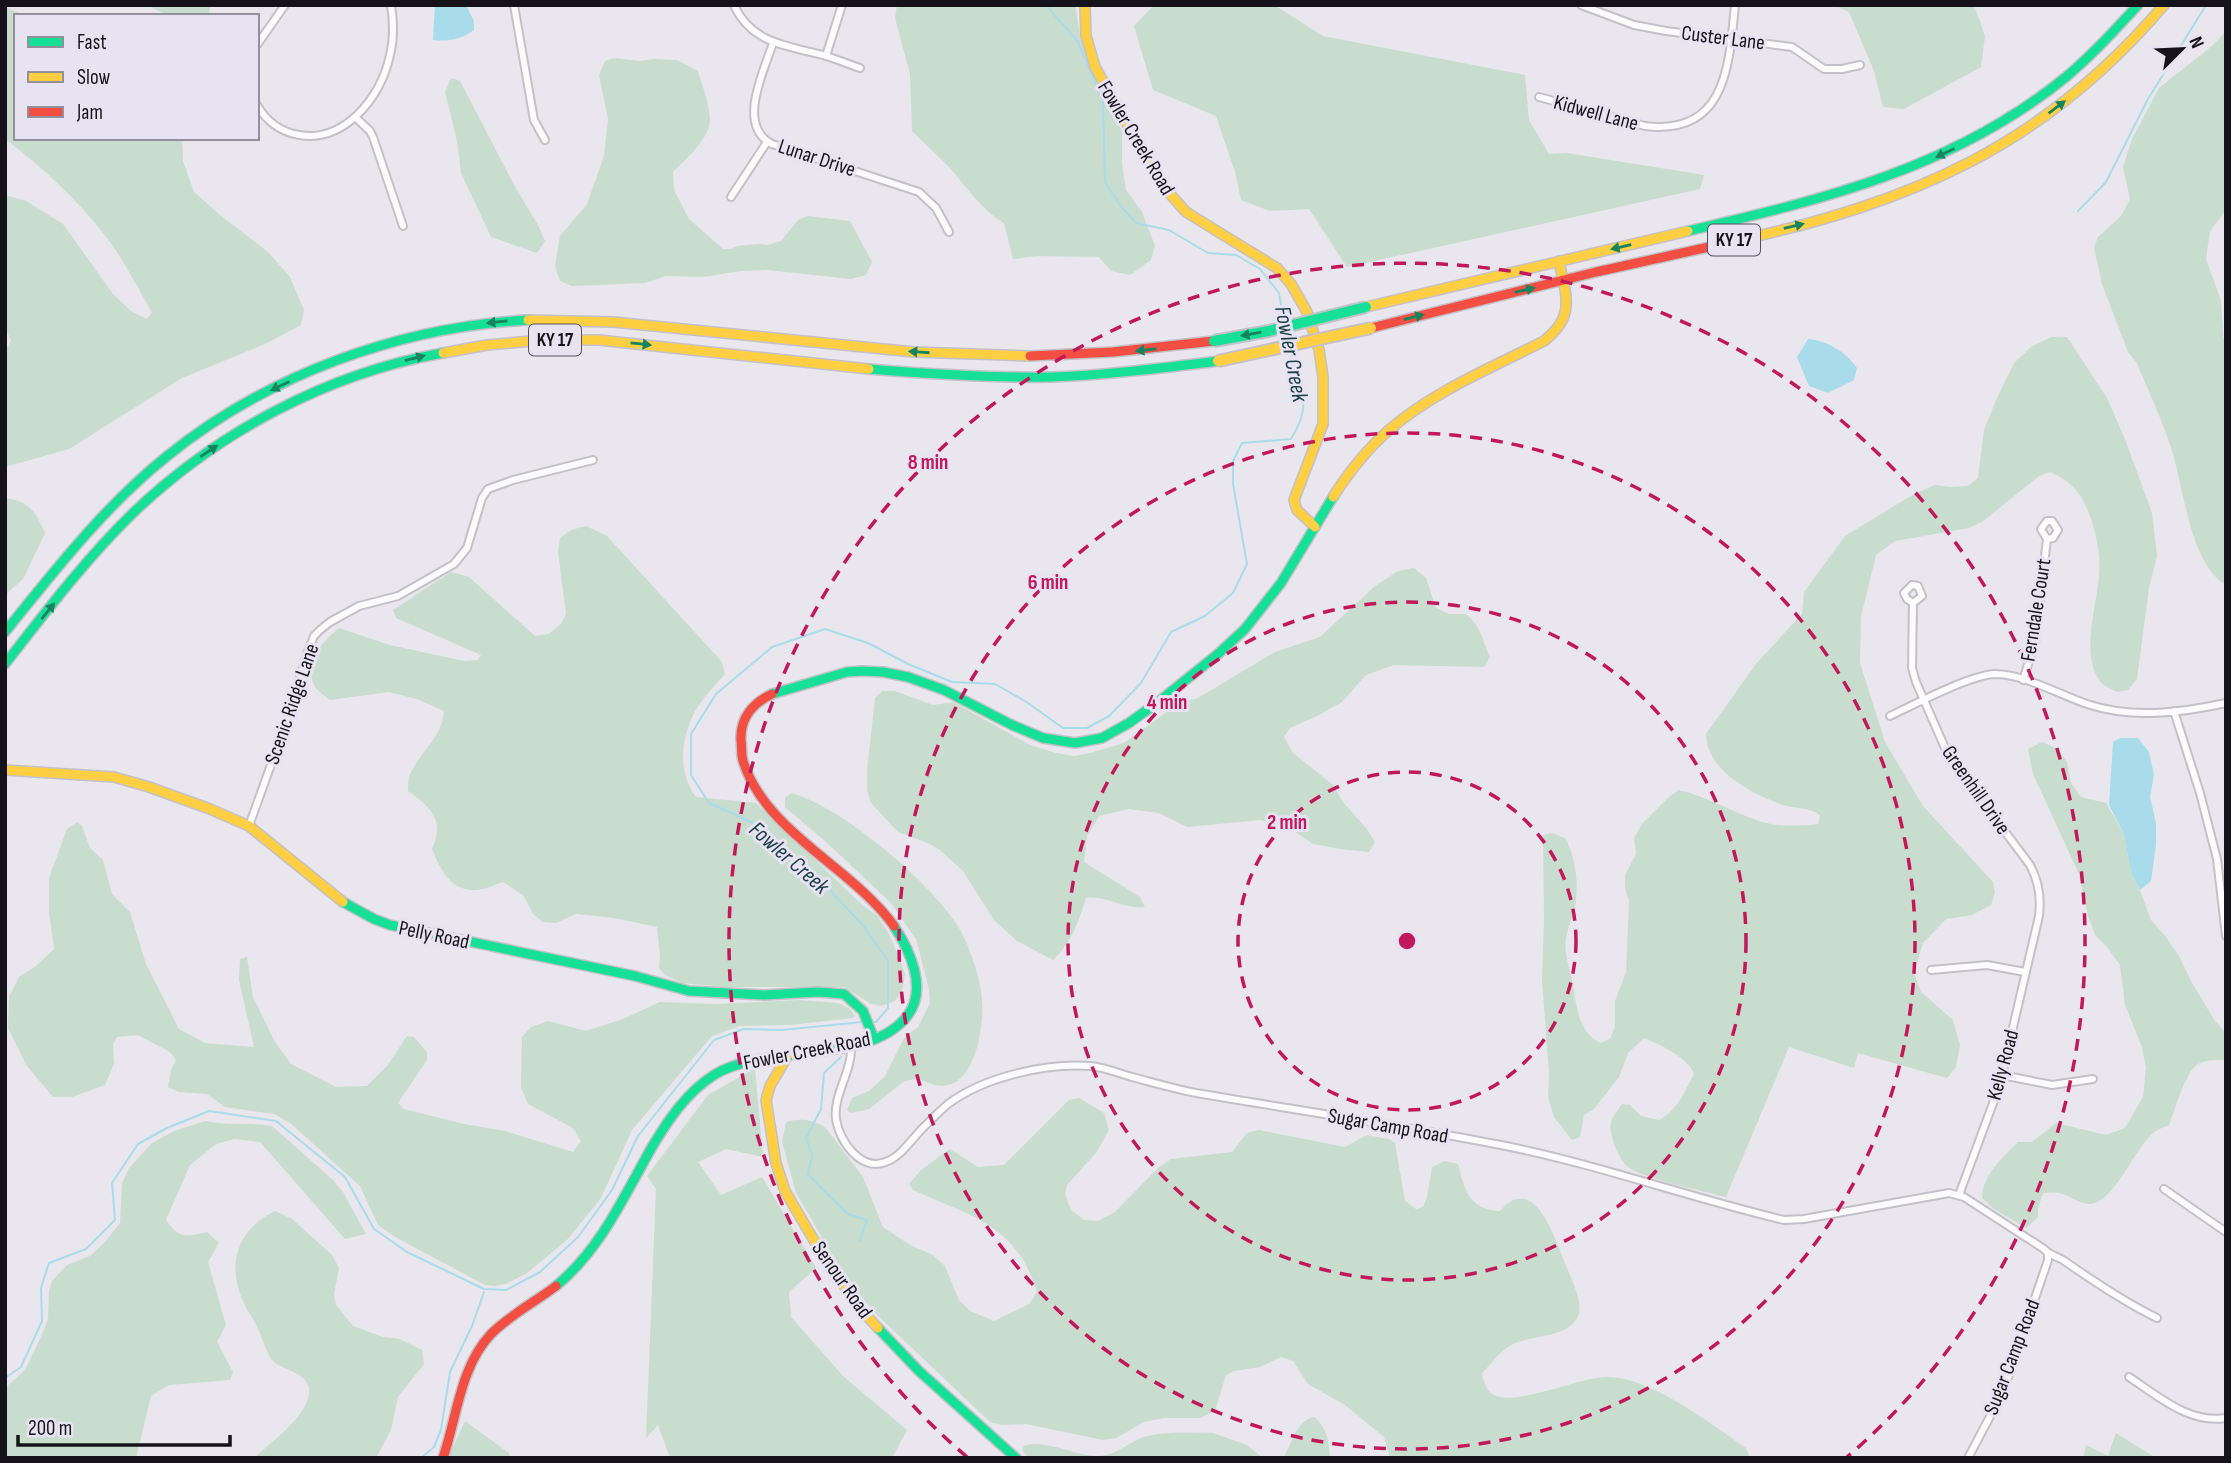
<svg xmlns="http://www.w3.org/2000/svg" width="2231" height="1463" font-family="'Sofia Sans Condensed',sans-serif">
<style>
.green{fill:#c8ddcd}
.water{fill:#a9dceb}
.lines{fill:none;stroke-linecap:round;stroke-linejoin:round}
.stream{stroke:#a9dceb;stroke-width:2}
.street-casing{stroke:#c3c1c7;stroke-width:10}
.fast-casing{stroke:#c3c1c7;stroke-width:12}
.slow-casing{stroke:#c3c1c7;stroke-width:12}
.jam-casing{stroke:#c3c1c7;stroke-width:12}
.street{stroke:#fcfbfc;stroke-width:6}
.fast{stroke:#16e098;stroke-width:9}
.slow{stroke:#ffcf43;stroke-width:9}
.jam{stroke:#f24e42;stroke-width:9}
.fast-bridge-casing{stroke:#c3c1c7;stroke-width:14;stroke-linecap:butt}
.slow-bridge-casing{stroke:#c3c1c7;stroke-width:14;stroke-linecap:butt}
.fast-bridge{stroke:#16e098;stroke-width:10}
.slow-bridge{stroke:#ffcf43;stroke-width:10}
.oneway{fill:#16845f}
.ring{fill:none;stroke:#c2185b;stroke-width:3.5;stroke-dasharray:12 9}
.labels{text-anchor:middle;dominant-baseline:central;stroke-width:6;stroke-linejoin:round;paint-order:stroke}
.shield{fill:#e8e3f2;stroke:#54515a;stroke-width:2}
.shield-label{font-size:19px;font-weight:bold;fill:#151319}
.street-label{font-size:21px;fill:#151319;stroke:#e8e3f2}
.water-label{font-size:23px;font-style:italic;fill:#1d4149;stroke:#e8e3f2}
.centre{fill:#c2185b;stroke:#e8e3f2;stroke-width:3.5}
.ring-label{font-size:21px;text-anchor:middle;font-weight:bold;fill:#c2185b;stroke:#e8e3f2;stroke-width:6;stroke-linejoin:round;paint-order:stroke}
</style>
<rect width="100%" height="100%" fill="#e9e6ee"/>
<g class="green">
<path d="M148,5H211L208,16H168Z"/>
<path d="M897,5H1075L1081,41L1096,78L1122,131V163L1126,190L1142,212L1155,246L1151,260L1130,275L1111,271L1099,257L1037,256L1013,259L1004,223C980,209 967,187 949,167C937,155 924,143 912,131L910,74L895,18Z"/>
<path d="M1154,5H1274L1323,36L1525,75L1529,120L1549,154L1567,153L1704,175L1700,189L1347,267L1309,209L1270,211L1241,200L1235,172L1216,116L1153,90L1134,26Z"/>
<path d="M1834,5H1974L1985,36L1981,67L1904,109L1883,107L1874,71L1849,12Z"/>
<path d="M5,7L26,16H16V138H182L183,161L194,192L220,215L268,252L290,277L304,310L301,325L265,344L182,378L69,449L5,467V351L11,341L5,327V195L26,201L63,224L113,294L132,312L147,319L152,312C136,286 123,257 103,233C75,197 41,166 5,139Z"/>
<path d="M2226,31V210L2210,231L2206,259L2221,301L2223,336L2226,344V585C2189,563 2184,486 2171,448C2162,419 2148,391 2137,363L2128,352L2102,284L2094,247L2098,237L2121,216L2130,199L2123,167L2132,139L2159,88L2212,46Z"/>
<path d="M614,58L640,61L654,59L677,60L698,71C702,85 713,113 709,127C704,143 684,161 673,172L674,190L689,219L723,249H731L737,246L758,244L768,245L781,241L799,219L808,216L850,221L872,262L866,275L851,279L768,270L741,271L703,277L666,276L645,283L572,286L560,281L555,266L560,236L587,204L604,156L608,119L599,75L605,61Z"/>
<path d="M451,78L460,81L514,185L538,225L545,241L537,253L491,237L461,173L457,141L445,92Z"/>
<path d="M2051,337H2067L2107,398L2125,439L2152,513L2157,556L2149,588L2137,679L2128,690L2117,692C2112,689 2103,686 2100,681C2080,655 2097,605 2099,576C2101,555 2096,532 2089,513C2079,490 2072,482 2050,472L2039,476L1982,522L1969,528L1895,541L1876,555L1861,617L1860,663L1885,742L1923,806L1993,882L1995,892L1991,905L1972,915L1946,919L1923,943L1914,973L1921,992L1953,1020L1960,1045L1956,1067L1947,1078L1858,1053L1854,1068L1789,1047L1726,1197C1707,1192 1641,1178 1628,1167C1619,1159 1608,1134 1611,1122C1612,1117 1619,1109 1622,1104L1630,1105L1641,1116L1659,1120C1677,1111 1685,1091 1694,1074C1689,1058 1659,1044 1644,1038L1628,1053L1619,1077L1594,1109L1584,1115L1580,1137L1572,1140L1554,1117L1548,1097L1549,1073L1542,980L1544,917L1543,835L1552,833L1565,838C1576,858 1579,884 1575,907C1572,917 1568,928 1566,938C1564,952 1568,962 1571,976C1577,1000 1575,1030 1600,1043L1610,1039L1615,1027V1001L1626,972L1629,901L1625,888V875L1636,854L1634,838L1642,824L1669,797L1679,790C1708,797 1734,813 1762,822C1780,827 1800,826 1818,824L1820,815C1809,807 1797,809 1783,805C1752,794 1707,771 1706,734L1756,664L1802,614L1804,592L1845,536L1914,494L1935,485L1950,487L1968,486L1978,478L1984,430L1997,398L2014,363L2031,347Z"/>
<path d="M5,498C30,501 36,513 45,533L23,579L5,595Z"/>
<path d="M586,526L607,536L722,662L725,674C714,687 698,702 692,718C680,744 679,774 696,797L756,803L858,901L878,917L889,934L898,955L905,974L903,988L895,1001L881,1006L871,1004L844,987H725L682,983L665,975L659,968L660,957L657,927L614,918L576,914L556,923L543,922L534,915L523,895L503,882C494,885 484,890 475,890C450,891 440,868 432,849C445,820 431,807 408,791C408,785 408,779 410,774C420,752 443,736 444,711L417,699L389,692L330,700C325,696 317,691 314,685C303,662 323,641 339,628L390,645L464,661L478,660L481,655L396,618L393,610L451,572L469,577L535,636L549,634L561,624L566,614L558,552L560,538L571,530Z"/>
<path d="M1414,568L1426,578L1436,608L1449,614H1466C1482,628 1481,637 1490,657L1484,667L1394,665L1366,675L1342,702L1317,716L1290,728L1284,737L1293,753L1333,785L1343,802L1366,828L1375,842L1369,852L1340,849L1313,844L1289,828L1260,820L1187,827L1159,813L1128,809L1099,816L1087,836L1084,862L1140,897L1145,907C1124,910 1106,895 1086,898C1079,921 1071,944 1053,960L1017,941L994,920L963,871L940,850L928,843L898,832L871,803L867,790V770L875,698L882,691H895L933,705L953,702L1030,745L1056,753L1074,756L1090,753L1124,743L1179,703L1198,698L1275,652L1320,637L1374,587L1398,571Z"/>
<path d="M2042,742L2058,749L2067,762L2071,783L2081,797L2106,803L2124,834L2131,873L2140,890L2151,920L2166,937L2179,956L2192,983L2215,1021L2226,1033V1060C2216,1060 2207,1059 2198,1064C2185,1072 2175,1110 2169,1125C2164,1127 2158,1129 2154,1132C2135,1147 2114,1203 2090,1204C2078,1204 2070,1195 2059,1193C2055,1192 2048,1193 2043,1193L2038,1208V1217L2026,1228L1994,1209L1982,1198C1981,1177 2004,1156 2018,1142H2032L2056,1123L2106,1135L2125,1128L2143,1097L2146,1068L2142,1047L2125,1005L2120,965L2107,947L2095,935L2088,916L2079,874L2033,774L2028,749Z"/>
<path d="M791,793C842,806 943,891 965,939C973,958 981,981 982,1001C984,1025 976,1079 948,1085C937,1088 927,1082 917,1078L903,1082L869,1109L851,1113L847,1110L852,1098L869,1091L885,1076L904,1038L918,1027L930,1003L929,989L916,939L890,902L825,841L785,807V798Z"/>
<path d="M77,822L82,826L90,848L103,860L112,894L130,912L146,964L179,1029L205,1043L254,1047L239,980L240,959L247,957L253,997L275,1042L291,1064L336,1087L367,1086L387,1066L407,1036L414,1037L427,1052V1060L398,1103L404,1109L464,1124L505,1131L573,1152L581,1141L573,1128L528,1104L521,1088L522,1037L531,1027L548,1021L586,1031L623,1019L660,1002L717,1004L799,1000L839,1003L850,1009L855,1016L853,1018L790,1025L740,1026L712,1036L632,1130L601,1198L568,1239L527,1273L506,1284L495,1286L485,1285L395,1237L378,1225L360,1186L290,1123L274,1114L225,1107L207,1094L179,1092L168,1087L171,1070L176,1060L170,1052L138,1035L117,1037L113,1044L114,1064L105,1085L72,1097H53L27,1066L8,1028L9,997L19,977L36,966L54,949L49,912V878L67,829Z"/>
<path d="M755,1068L763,1157L726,1149L698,1162L721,1195L762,1177L816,1268L789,1292L791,1317L843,1376L907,1430L892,1458H670L658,1425L646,1438L656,1189L647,1176L708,1095Z"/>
<path d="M1079,1098L1104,1113L1109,1130L1096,1153L1067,1185L1065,1194L1071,1210L1084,1220L1098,1221L1115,1212L1158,1168L1171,1159L1232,1152L1247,1133L1259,1130L1345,1147L1367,1135L1389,1139L1395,1143L1405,1201L1416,1209L1423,1207L1427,1197L1432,1167L1444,1161L1458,1164C1465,1190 1468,1209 1500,1211C1533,1172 1553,1234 1563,1258C1568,1272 1583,1300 1579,1314C1571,1338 1531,1335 1513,1344C1500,1351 1491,1363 1482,1374C1484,1383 1487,1392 1496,1396C1520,1405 1580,1377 1607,1377C1651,1377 1711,1424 1746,1448L1750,1458H1390L1384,1437L1345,1405L1308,1384L1293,1361L1281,1357L1260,1367L1234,1371L1226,1375L1216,1408L1209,1414L1200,1418H1164L1144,1422L1116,1438L1103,1440L1026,1424L1002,1425L990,1422L876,1314L847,1280L796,1193L782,1142L786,1122C800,1118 812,1119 825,1127L863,1177L883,1227L910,1245L931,1254L945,1266L959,1300L970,1311L994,1321L1029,1304L1037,1292C1016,1224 972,1217 913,1190L909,1184L921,1170L950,1149L978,1167L1004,1165L1069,1100Z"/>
<path d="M206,1121C228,1126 250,1122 272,1126L333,1180L343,1192L366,1234L345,1239L260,1142L234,1139L216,1144L190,1165L166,1220C179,1239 187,1237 207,1232L219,1243L208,1262L226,1325L217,1342L233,1372L230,1380L169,1385L151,1396L136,1458H5V1388L25,1370L40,1339L48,1319L49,1291L52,1281L67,1265L90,1256L105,1242L120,1223L122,1183L129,1168L152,1143L174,1131Z"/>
<path d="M275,1211L292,1219L332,1255L339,1268L334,1294L336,1305L353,1326L383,1337L400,1339L422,1350L424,1364L398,1397L391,1430L376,1458H254C271,1442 312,1414 309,1388C306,1373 285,1370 275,1363C267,1356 263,1339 258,1329C254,1319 247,1311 243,1301C226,1263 238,1229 275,1211Z"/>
<path d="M1315,1417C1327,1430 1329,1440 1330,1458H1283C1293,1444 1295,1420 1315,1417Z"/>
<path d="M465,1421L509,1453L510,1458H448Z"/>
<path d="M1213,1433L1247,1445L1263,1458H1029L1022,1450L1024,1446C1044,1438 1075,1456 1098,1456C1117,1456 1130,1440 1148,1436C1168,1431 1192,1433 1213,1433Z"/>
<path d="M2116,1433L2156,1458H2083L2086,1445L2108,1456Z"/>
</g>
<g class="water">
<path d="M435,5H466L474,21V30C463,39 447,42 433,40Z"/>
<path d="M1808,339C1828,341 1845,351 1857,368L1854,380L1828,393L1809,386L1797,357Z"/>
<path d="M2120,738H2138L2149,752L2154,775L2150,797L2156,823V845L2151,881L2140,890L2131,873L2124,834L2109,805L2113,742Z"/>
</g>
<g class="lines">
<g class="stream">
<path d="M1046,5L1078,42L1103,101L1105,182L1120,205L1136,223L1169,230L1208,253L1236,255L1260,269L1279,293L1284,322"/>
<path d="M2078,211L2106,182L2148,99L2206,5"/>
<path d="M1286,331L1288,343"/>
<path d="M871,1022H876L888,1008V961L862,924L815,875L758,825L709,803L691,775V734L716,694L772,647L825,629L868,643L908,664L952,682L995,684L1025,701L1063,728H1087L1109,716L1141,683L1171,632L1205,616L1233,593L1247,564L1233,484V461L1242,443L1291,439C1315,400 1298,392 1290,352"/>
<path d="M841,1057L824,1073L821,1109L806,1138L812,1155L808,1175L848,1214L867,1220L860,1241"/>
<path d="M5,1378L21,1367L42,1321L41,1288L49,1263L86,1249L115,1220L112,1183L138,1144L167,1128L209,1111L276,1121L345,1177L374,1229L407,1252L484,1289L506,1290L540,1272L578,1237L612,1190L638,1136L714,1040L744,1029L782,1030L862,1022"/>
<path d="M421,1458L434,1447L441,1430L450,1372L472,1326L484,1292"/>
</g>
<g class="street-casing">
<g id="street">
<path d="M514,5L534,120L545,140"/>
<path d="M734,5C751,43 787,46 823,55C836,59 848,64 860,68"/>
<path d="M1581,5L1634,25L1666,31L1792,47L1824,69H1842L1860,65"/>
<path d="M773,43C764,71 736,126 772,144L919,192L936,208L949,232"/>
<path d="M257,45L285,5"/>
<path d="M826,56L842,5"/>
<path d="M1539,97L1645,126C1727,136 1729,64 1735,5"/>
<path d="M257,105C266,121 281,132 299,135C344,143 380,98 389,59C394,41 394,23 391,5"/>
<path d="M355,117L370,131L373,137L403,226"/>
<path d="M731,197L767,142"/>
<path d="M1913,603L1907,599L1904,593L1912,585L1918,586L1922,596L1913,603L1912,668L1916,682L1949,757L2030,865C2039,883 2041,896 2039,916L1999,1087L1959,1195"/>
<path d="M2023,680L2035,643L2047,539L2053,538L2058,530L2052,521H2047L2041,529L2047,539"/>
<path d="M2174,711L2200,793L2217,859L2226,936"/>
<path d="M1890,716C1915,704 1970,675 1995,674C2024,674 2060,695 2087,704C2132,719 2180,713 2226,703"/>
<path d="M249,826L287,720L308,651L314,636L320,630L330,622L359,606L398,596L454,564L467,548L482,498L488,489L513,480L593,460"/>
<path d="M1931,970L1987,965L2025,972"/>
<path d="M851,1044C853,1071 833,1094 836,1119C839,1141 862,1174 888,1161C904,1154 915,1134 928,1123C934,1117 941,1110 948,1104C984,1077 1045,1063 1090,1066C1104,1067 1118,1073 1132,1077C1155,1083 1178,1090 1202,1094C1303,1111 1405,1126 1506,1146C1600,1165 1691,1198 1784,1220L1804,1219L1949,1193L1964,1197L2044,1249C2049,1255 2056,1256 2063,1260C2093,1281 2124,1302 2157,1318"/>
<path d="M2002,1075L2052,1085L2093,1079"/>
<path d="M2164,1189L2226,1232"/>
<path d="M2129,1377C2158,1396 2189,1424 2226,1418"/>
<path d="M1968,1458L2003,1392L2048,1260V1254"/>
</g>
</g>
<g class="fast-casing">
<g id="fast">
<path d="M1688,231C1825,199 1954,168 2066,77C2092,55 2115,30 2138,5"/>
<path d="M869,369C929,374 991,378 1052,377C1107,375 1163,368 1218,361"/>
<path d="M5,632C55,570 104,507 166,457C267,375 399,327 528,320"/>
<path d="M5,664C45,613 85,560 132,514C216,433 328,373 443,353"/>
<path d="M772,694L847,672L862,671L883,672L908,677L944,690L1012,725L1043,738L1075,743L1102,738L1129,723L1162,699L1218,654L1245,629L1281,583L1333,497"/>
<path d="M343,902L374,919L390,925L635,976L689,991L764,995L818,992L844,994L863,1011L874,1039"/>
<path d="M556,1286C601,1249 624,1196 652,1147C668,1120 687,1092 714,1075C765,1043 870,1066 908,1015C928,988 909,949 894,926"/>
<path d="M878,1328L919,1371L1016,1458"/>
</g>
</g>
<g class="slow-casing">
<g id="slow">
<path d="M1085,5L1086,36L1095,67L1161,184L1186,212L1277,268L1291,284L1307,312L1319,350L1323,377V424L1294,500L1297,510L1315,527"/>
<path d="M1736,241C1913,202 2044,146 2164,5"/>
<path d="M1366,307L1688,231"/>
<path d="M528,320L613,322L914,352L1030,356"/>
<path d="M443,353L487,345L543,340H599L869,369"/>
<path d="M1333,497C1349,472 1367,449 1389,430C1434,391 1491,368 1544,341C1576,316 1566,296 1559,261"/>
<path d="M5,770L114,777L149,787L210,809L249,826L343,902"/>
<path d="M788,1055L770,1086L766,1100L776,1163L785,1191L829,1266L865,1314L878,1328"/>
</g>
</g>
<g class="jam-casing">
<g id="jam">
<path d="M1371,328L1596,272L1736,241"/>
<path d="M1030,356L1113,352L1214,341"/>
<path d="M772,694C753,703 740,718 741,740C742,747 741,754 743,761C765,832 852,867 894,926"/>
<path d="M443,1458C457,1417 460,1367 491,1334C510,1315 535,1302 556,1286"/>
</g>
</g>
<use href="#street" class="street"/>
<use href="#fast" class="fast"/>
<use href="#slow" class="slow"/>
<use href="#jam" class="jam"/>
<g class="fast-bridge-casing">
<path id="fast-bridge" d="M1214,341L1269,331L1366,307"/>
</g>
<g class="slow-bridge-casing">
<path id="slow-bridge" d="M1218,361L1371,328"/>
</g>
<use href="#fast-bridge" class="fast-bridge"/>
<use href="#slow-bridge" class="slow-bridge"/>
</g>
<defs><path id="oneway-solid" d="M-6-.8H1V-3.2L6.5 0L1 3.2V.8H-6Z" transform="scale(1.75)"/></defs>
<g class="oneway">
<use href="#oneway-solid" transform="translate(2057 107) rotate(-37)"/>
<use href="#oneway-solid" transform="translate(1945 153) rotate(154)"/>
<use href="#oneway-solid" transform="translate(1794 226) rotate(-13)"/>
<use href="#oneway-solid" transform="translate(1621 247) rotate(167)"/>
<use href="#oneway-solid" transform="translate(1525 290) rotate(-13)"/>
<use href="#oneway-solid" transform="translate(1414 317) rotate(-14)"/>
<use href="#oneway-solid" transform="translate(497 322) rotate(174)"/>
<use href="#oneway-solid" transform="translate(1251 334) rotate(170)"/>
<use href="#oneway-solid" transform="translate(641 344) rotate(6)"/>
<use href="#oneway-solid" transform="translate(1146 350) rotate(174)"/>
<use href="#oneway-solid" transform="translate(919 352) rotate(-176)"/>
<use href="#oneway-solid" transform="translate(415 358) rotate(-14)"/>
<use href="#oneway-solid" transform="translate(280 386) rotate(154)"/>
<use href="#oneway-solid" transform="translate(209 451) rotate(-34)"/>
<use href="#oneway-solid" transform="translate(48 611) rotate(-51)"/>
</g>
<g class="ring">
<circle cx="1407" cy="941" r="169"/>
<circle cx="1407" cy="941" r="339"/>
<circle cx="1407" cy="941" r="508"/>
<path d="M967 1457A678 678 0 1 1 1847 1457"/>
</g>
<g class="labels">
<g class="shield">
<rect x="1708" y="224.5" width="52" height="31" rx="5"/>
<rect x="529" y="324.5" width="52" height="31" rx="5"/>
</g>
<g class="shield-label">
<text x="1734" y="240">KY 17</text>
<text x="555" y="340">KY 17</text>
</g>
<g class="street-label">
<text transform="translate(1723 38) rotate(7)">Custer Lane</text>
<text transform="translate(1596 113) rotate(15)">Kidwell Lane</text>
<text transform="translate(1136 138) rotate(59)">Fowler Creek Road</text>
<text transform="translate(817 158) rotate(18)">Lunar Drive</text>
<text transform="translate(2036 610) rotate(-81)">Ferndale Court</text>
<text transform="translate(292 704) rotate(-71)">Scenic Ridge Lane</text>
<text transform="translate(1976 790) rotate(55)">Greenhill Drive</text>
<text transform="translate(434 935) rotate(12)">Pelly Road</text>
<text transform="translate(807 1051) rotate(-11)">Fowler Creek Road</text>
<text transform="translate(2003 1065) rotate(-75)">Kelly Road</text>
<text transform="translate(1388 1126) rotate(10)">Sugar Camp Road</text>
<text transform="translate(842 1280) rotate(55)">Senour Road</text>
<text transform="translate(2012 1357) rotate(-69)">Sugar Camp Road</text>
</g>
<g class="water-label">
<text transform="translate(1291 354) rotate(79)">Fowler Creek</text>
<text transform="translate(789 858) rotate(41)">Fowler Creek</text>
</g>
</g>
<circle cx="1407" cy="941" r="10" class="centre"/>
<g class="ring-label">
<text x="928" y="469">8 min</text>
<text x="1048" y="589">6 min</text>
<text x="1167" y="709">4 min</text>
<text x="1287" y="829">2 min</text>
</g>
<rect width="2231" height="1463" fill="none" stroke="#151319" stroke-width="14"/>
<rect x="14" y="14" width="245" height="126" fill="#e8e3f2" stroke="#94909b" stroke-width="2"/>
<rect x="28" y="37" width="35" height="10" fill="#16e098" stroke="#94909b" stroke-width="2"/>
<text x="77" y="49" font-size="21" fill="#151319">Fast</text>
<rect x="28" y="72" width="35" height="10" fill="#ffcf43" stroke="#94909b" stroke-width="2"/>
<text x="77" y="84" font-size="21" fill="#151319">Slow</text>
<rect x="28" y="107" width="35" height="10" fill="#f24e42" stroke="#94909b" stroke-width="2"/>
<text x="77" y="119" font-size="21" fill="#151319">Jam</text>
<g transform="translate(2182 49) rotate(66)" stroke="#e8e3f2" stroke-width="5" paint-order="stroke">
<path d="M0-5L12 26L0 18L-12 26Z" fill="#151319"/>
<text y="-10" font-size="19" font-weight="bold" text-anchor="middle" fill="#151319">N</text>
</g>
<path d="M18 1435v10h212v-10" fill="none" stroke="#151319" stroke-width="3.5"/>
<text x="28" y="1435" font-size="21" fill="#151319" stroke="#e8e3f2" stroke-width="5" paint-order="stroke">200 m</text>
</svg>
